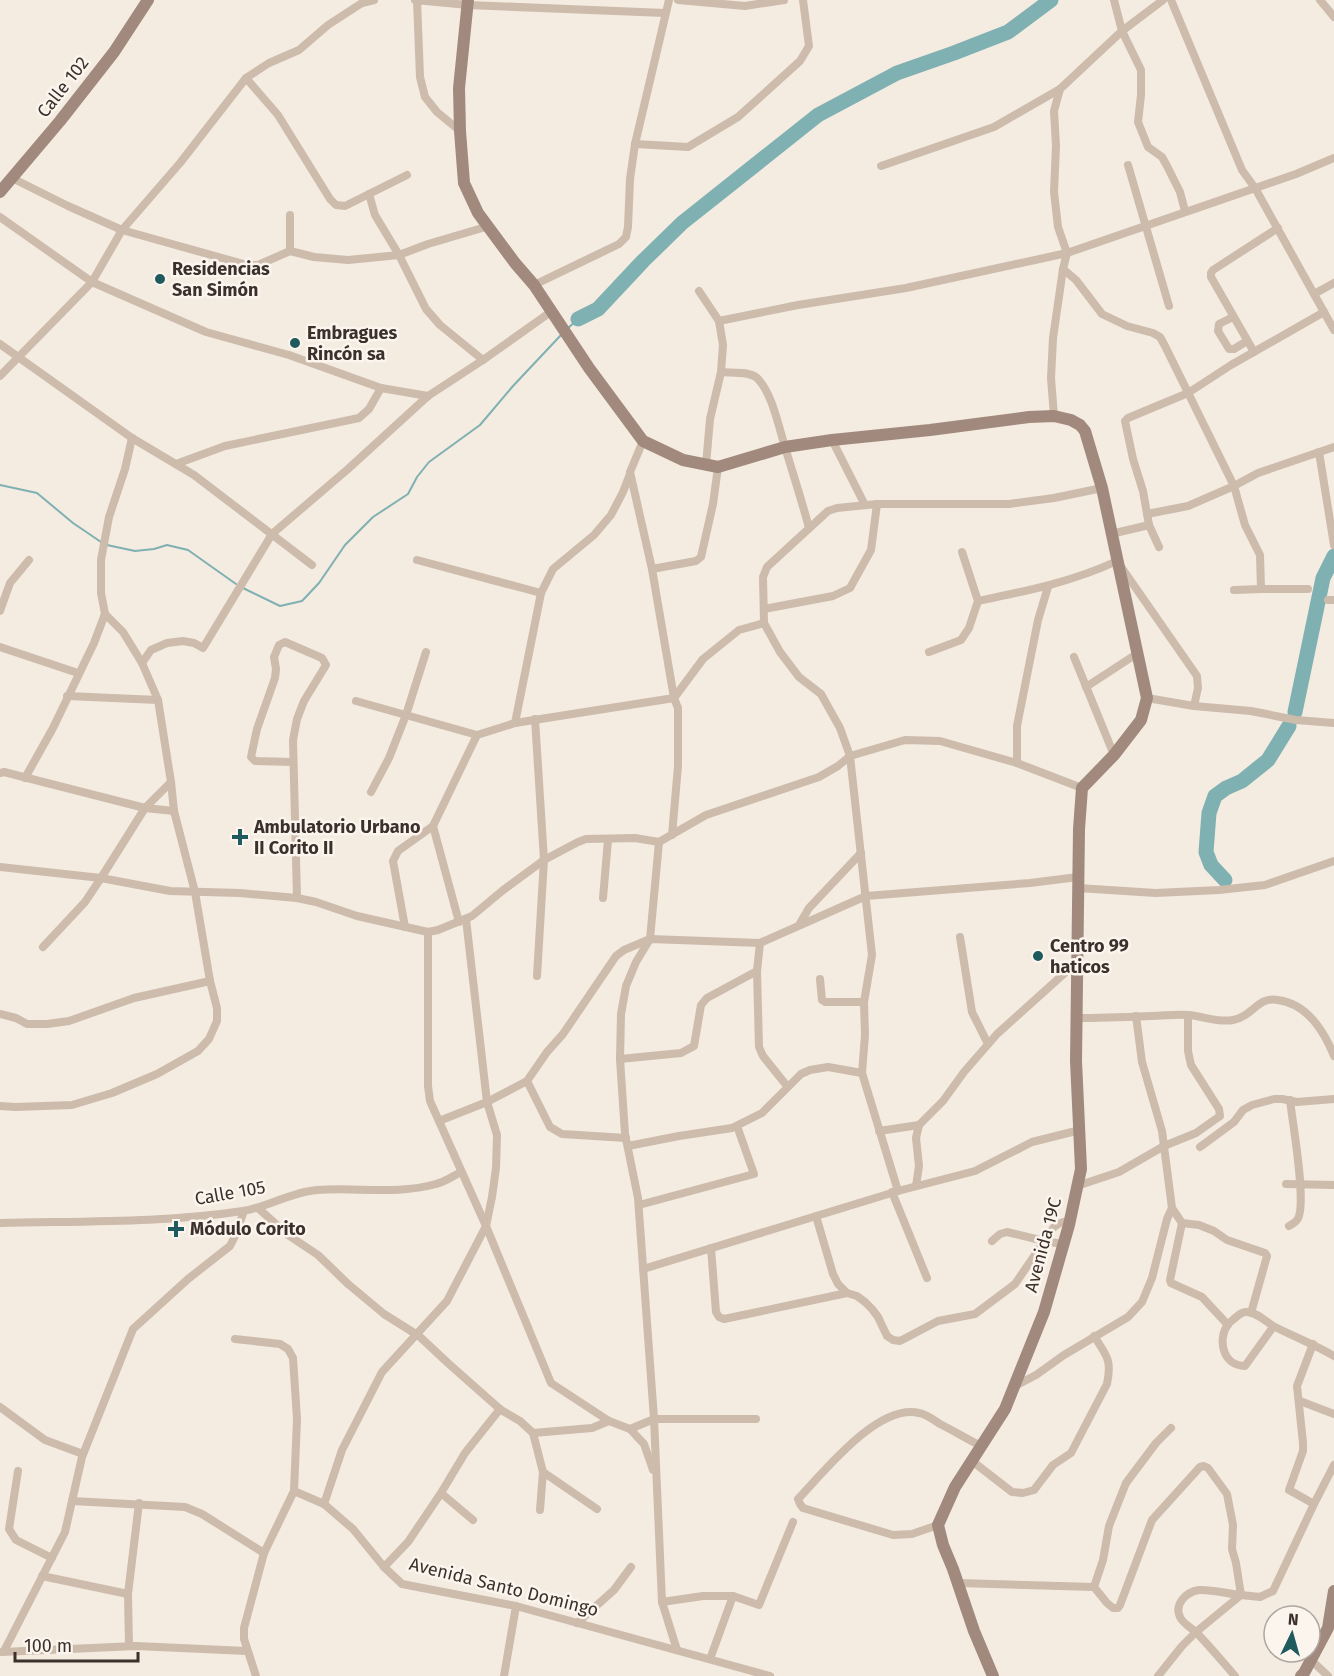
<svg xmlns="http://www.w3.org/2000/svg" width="1334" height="1676" font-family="'Fira Sans',sans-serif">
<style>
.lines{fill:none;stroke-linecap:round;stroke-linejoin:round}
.stream{stroke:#7fb0b2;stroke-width:2}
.river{stroke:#7fb0b2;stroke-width:15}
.street{stroke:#cdbbac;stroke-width:8}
.secondary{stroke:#a18a7d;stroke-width:12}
.poi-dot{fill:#1f5a5e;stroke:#fbf5ee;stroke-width:2}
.labels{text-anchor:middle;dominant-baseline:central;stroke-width:5;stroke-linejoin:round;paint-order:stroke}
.street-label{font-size:18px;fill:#3b302b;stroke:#fbf5ee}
.poi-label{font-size:18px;font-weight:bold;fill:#3b302b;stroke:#fbf5ee;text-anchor:start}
</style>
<rect width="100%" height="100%" fill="#f4ebe1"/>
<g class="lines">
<g class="stream">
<path d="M567,329L578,319"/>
<path d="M0,485L37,493L73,523L101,542"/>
<path d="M107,545L135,551L154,549L167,545L188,550L236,584"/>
<path d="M243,588L280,606L302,601L319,583L345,545L373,517L408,494L417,477L429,462L480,425L513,386L561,335"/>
</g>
<g class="river">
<path d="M578,319L598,309L643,261L682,223L818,115L897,73L954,53L1008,32L1051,0"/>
<path d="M1295,712L1323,578L1334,556"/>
<path d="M1225,880L1211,865L1206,852L1209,813L1215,796L1226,788L1242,781L1268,760L1289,726"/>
</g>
<g class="street">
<path d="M415,0L468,5L665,13"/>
<path d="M417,0L420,77L425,97L437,112L460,131"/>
<path d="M678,0L745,6L784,0"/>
<path d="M1114,0L1122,31L1141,70V95L1138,122L1148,147L1162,157L1167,166L1180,192L1185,211"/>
<path d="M1171,0L1242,170L1255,188L1334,330"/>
<path d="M1320,0L1334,17"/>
<path d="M246,78L278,115L330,199L336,205L345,206L407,175"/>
<path d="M635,144L688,147L738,117L800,61L809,46L803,0"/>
<path d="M1128,165L1169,306"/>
<path d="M881,166L994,127L1060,89L1122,31L1163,0"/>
<path d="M12,178L68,206L122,230L247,265H258L290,251L314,257L348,260L399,255L428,244L489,226"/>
<path d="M369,194L375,215L399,255L426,309L440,325L483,360"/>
<path d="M290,215V251"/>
<path d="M0,217L92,282L206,332L289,355L381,388"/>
<path d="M1063,269L1076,280L1102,314L1127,326L1153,333L1160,337L1165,346L1234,486L1245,525L1260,555L1261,589L1234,590"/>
<path d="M534,285L619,244L626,237L628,227L630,179L635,144L669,0"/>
<path d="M699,291L719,321L723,345L721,372L710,419L706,465"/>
<path d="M1314,294L1334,283"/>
<path d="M1233,317L1219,324L1218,331L1229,349H1234L1247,341"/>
<path d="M719,321L798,305L906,288L1067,253L1296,174L1334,158"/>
<path d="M0,344L132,438L194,475L312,565"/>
<path d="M1254,352L1211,277V273L1213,270L1278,228"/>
<path d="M721,372C731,373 750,371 757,378C772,392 779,428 785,447C793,474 802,501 809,528"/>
<path d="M0,376L92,282L122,230L180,163L246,78L269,63L299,50L328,25L362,3L374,0"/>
<path d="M1054,416L1051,378L1053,338L1063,269L1067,253L1058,227L1054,192L1056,146L1054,111L1060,89"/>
<path d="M832,440L865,505"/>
<path d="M643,441L630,472L652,569L674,698L678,708V766L672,835"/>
<path d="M1319,452L1334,545"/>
<path d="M176,464L225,446L359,418L369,409L381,388L428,396"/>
<path d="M1147,514L1188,506L1234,486L1258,473L1334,447"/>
<path d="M1111,534L1149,525"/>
<path d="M1159,547L1149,525L1143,491L1133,459L1125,421L1128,418L1188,393L1231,365L1324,312"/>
<path d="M417,560L541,593"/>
<path d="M652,569L696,561L701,557L713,504L718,467"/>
<path d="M1261,589H1308"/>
<path d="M1328,600H1334"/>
<path d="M978,601C1026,591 1072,582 1117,561L1197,676L1198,688L1194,706"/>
<path d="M764,609L833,596L850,588L871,550L877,504"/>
<path d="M0,611L10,583L29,560"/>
<path d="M0,647L78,673"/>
<path d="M929,652L961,640L969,628L978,601L962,552"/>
<path d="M1074,657L1114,755"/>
<path d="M142,663L151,650L167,643L183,641L194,643L203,648L272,534L348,469L428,396L483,360L552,311"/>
<path d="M1086,687L1138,653"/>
<path d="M67,696L158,700"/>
<path d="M1147,698L1194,706L1251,711L1296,720L1334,723"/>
<path d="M356,701L477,735"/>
<path d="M535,719L544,860L537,976"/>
<path d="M515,723L541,593L553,569L594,535L611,515L623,492L630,474"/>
<path d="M293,762L255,761L251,757L257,729L275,678L276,669L274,657L279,645L285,642L322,658L326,665L304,701L297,719L293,740L297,898"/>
<path d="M1017,763V726L1038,620L1048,587"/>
<path d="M0,773L4,772L145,808L174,811"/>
<path d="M25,778L53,728L94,643L105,614L101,593V560L109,517L125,469L132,438"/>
<path d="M371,792L389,758L406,715L426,652"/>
<path d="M433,826L459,922"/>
<path d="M659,842L650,939L636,962L626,986L621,1014L620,1059L625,1134L638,1198L654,1419L662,1602L677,1650"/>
<path d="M0,867L101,878L170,891L240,893L297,898L316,902L357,916L428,932L438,930L472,916L502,891L544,860L578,842L586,839L635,838L659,842L706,815L819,777L838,766L850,756L905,740L940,741L1017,763L1082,788"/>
<path d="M1078,888L1156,893L1219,890L1265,885L1334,861"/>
<path d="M603,898L608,840"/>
<path d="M799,925L809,908L861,853"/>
<path d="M405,927L393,861L398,851L433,826L477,735L515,723L674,698L703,659L739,630L764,623"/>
<path d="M428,932V1086L430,1101L486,1226L551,1383L609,1421L630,1429L644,1444L653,1470"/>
<path d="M960,937L972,1012L988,1044"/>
<path d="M760,943L757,971L759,1047L763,1056L787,1086"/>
<path d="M43,947L85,902L101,878L145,808L171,782"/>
<path d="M820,979L822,1000L825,1002H864"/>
<path d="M0,1014L16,1018L27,1024H47L69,1021L134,998L210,981"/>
<path d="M1077,1018C1101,1018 1126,1017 1151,1016C1163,1016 1176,1014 1188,1015C1203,1016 1218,1023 1233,1020C1254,1016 1257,996 1278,1000C1307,1004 1324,1031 1334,1056"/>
<path d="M620,1059L681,1053L694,1046L701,1005L707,998L757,971"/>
<path d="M527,1081L550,1127L562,1134L626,1138"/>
<path d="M0,1106L15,1107L72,1105L112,1093L157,1074L198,1051L209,1039L217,1021V1008L210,981L195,892L174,811L171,782L158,700L142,663L123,632L105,614"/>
<path d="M439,1121L487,1102L527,1081L547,1052L563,1034L616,956L624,950L650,939L760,943L866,896L1030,883L1078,877"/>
<path d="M879,1131L919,1125"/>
<path d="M628,1146L679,1136L732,1128L762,1113L801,1074L810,1070L828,1067L862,1073"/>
<path d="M1200,1147L1234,1122L1243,1110L1252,1105L1274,1099H1282L1297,1102L1334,1099"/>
<path d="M1286,1184L1334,1185"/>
<path d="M916,1186L919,1166L916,1138L919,1125L943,1101L964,1072L997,1034L1077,962"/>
<path d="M1077,1186L1119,1172L1164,1146L1196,1133L1220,1116L1219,1109L1191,1065L1188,1051V1015"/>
<path d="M898,1191L862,1073L865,1035L864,1002L872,955L850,756L840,728L821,694L799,677L780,652L764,623L763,577L767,567L828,511L837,508L877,504H1009L1054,498L1102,488"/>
<path d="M892,1192L927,1278"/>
<path d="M639,1205L754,1174L737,1126"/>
<path d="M258,1208L288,1235L318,1255L348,1284L384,1314L419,1336L449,1364L501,1410L520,1421L533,1433L543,1472L597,1509"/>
<path d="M1172,1208L1182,1223L1170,1280L1171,1283L1202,1297L1228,1325"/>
<path d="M816,1216L833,1274L838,1284L847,1293L857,1296L865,1302L872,1309L878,1317L887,1336L893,1340L900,1341L938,1321L975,1314L1015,1284L1054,1227L1060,1223L1070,1220"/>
<path d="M0,1223C81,1221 163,1223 243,1211C268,1207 291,1192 317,1190C357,1187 397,1195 436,1184C445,1182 453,1176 461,1172"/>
<path d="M1182,1223L1199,1225L1214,1231L1227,1240L1265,1253L1267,1256L1251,1313"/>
<path d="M1289,1226C1292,1224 1295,1223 1297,1220C1308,1207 1292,1120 1290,1100"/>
<path d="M992,1241L1000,1234L1007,1232L1044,1241L1063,1244"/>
<path d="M711,1248L716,1312L719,1317L724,1319L847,1293"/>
<path d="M643,1269L898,1191L975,1171L1032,1142L1080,1130"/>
<path d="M1273,1327L1245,1366C1223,1366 1217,1340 1228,1324C1230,1322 1233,1320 1235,1318C1239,1315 1242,1311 1247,1312C1257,1312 1267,1323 1275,1327C1295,1337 1315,1345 1334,1356"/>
<path d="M235,1339L280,1344L288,1349L293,1358L297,1419L294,1491L264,1553L244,1628V1639L256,1676"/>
<path d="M1313,1344L1297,1386L1303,1443V1451L1289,1490L1314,1504"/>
<path d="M1015,1386L1036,1375L1064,1355L1128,1317L1142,1302L1152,1278L1167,1219L1172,1208L1162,1131L1142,1062L1136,1016"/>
<path d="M1300,1401L1334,1414"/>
<path d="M0,1407L45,1440L83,1454"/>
<path d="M630,1429L654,1419H756"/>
<path d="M533,1433L592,1428L609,1421"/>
<path d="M972,1461L1012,1492L1023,1493L1034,1490L1053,1465L1071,1453L1107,1384C1112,1360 1107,1356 1094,1336"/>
<path d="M18,1471L9,1529L16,1540L52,1558"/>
<path d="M294,1491L324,1504L353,1529L384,1567L402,1584L516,1606L770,1676"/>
<path d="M441,1493L473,1520"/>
<path d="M72,1501L185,1507L202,1514L264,1553"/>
<path d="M324,1504L342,1450L382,1372L447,1301L486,1226L492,1197L496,1168L497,1135L487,1102L466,919"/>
<path d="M540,1510L543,1472"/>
<path d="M938,1525L912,1534L893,1535L803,1508L800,1504L798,1499C824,1472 878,1403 919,1413C926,1414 934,1420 940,1424C954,1431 967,1439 981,1446"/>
<path d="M384,1567L408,1542L441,1493L465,1453L500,1409"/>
<path d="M42,1576L128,1594"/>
<path d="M958,1583L1094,1587L1103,1560L1109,1526L1126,1483L1156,1443L1171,1428"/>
<path d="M1094,1587L1107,1603L1113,1608H1118L1120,1605L1152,1520L1200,1467L1204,1466L1208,1468L1227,1494L1233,1525L1232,1549L1236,1563L1241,1595C1229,1594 1210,1589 1199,1590C1186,1592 1174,1604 1180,1617C1183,1624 1192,1628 1197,1633C1210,1647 1223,1662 1235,1676"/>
<path d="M662,1602L703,1596H733L759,1605L793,1522"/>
<path d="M577,1623L614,1590L631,1567"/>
<path d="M129,1646L128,1594L139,1503"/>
<path d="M4,1651L65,1532L82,1457L133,1329L188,1279L230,1246L235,1236L244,1211"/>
<path d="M2,1652L136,1646L247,1651"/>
<path d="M710,1659L733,1596"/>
<path d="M1311,1660L1328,1676"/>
<path d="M504,1676L516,1606"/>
<path d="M1158,1676L1182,1646L1196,1632L1241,1595L1260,1597L1273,1591L1314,1504L1334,1465"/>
</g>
<g class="secondary">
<path d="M468,0L459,88L460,131L464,183L478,213L515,263L534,285L589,368L643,441L683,460L718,467L785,447L832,440L930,430L1029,417L1054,416L1071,420L1080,425L1085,431L1102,488L1147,698L1141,720L1114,755L1082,788L1079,829L1076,1061L1081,1169L1069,1225L1044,1312L1005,1409L955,1487L938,1525L943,1545L953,1569L974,1631L993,1676"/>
<path d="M0,192L60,121L114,52L148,0"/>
<path d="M1301,1676L1304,1673L1328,1628L1334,1591"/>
</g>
</g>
<g class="poi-dot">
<circle cx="160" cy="279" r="6"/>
<circle cx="295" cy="343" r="6"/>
<path d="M237 828h6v6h6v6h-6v6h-6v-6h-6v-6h6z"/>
<circle cx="1038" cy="956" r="6"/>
<path d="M173 1220h6v6h6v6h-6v6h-6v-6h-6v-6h6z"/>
</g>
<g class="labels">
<g class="street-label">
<text transform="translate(63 87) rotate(-52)">Calle 102</text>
<text transform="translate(230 1193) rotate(-10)">Calle 105</text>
<text transform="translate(1043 1245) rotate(-75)">Avenida 19C</text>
<text transform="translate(504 1587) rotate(14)">Avenida Santo Domingo</text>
</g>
<g class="poi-label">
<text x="172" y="269">Residencias<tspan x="172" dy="21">San Simón</tspan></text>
<text x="307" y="333">Embragues<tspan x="307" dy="21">Rincón sa</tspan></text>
<text x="254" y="827">Ambulatorio Urbano<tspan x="254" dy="21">II Corito II</tspan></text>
<text x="1050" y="946">Centro 99<tspan x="1050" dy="21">haticos</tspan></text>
<text x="190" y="1229">Módulo Corito</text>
</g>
</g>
<g transform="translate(1292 1634) rotate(5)"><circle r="28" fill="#fbf5ee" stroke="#aea6a0" stroke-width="1.5"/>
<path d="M0-4.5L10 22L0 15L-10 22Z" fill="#1f5a5e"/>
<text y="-9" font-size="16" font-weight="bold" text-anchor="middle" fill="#3b302b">N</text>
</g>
<path d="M15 1652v9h123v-9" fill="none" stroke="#3b302b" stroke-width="3"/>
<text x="24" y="1652" font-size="18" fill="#3b302b" stroke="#fbf5ee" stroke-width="4.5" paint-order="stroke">100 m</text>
</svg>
